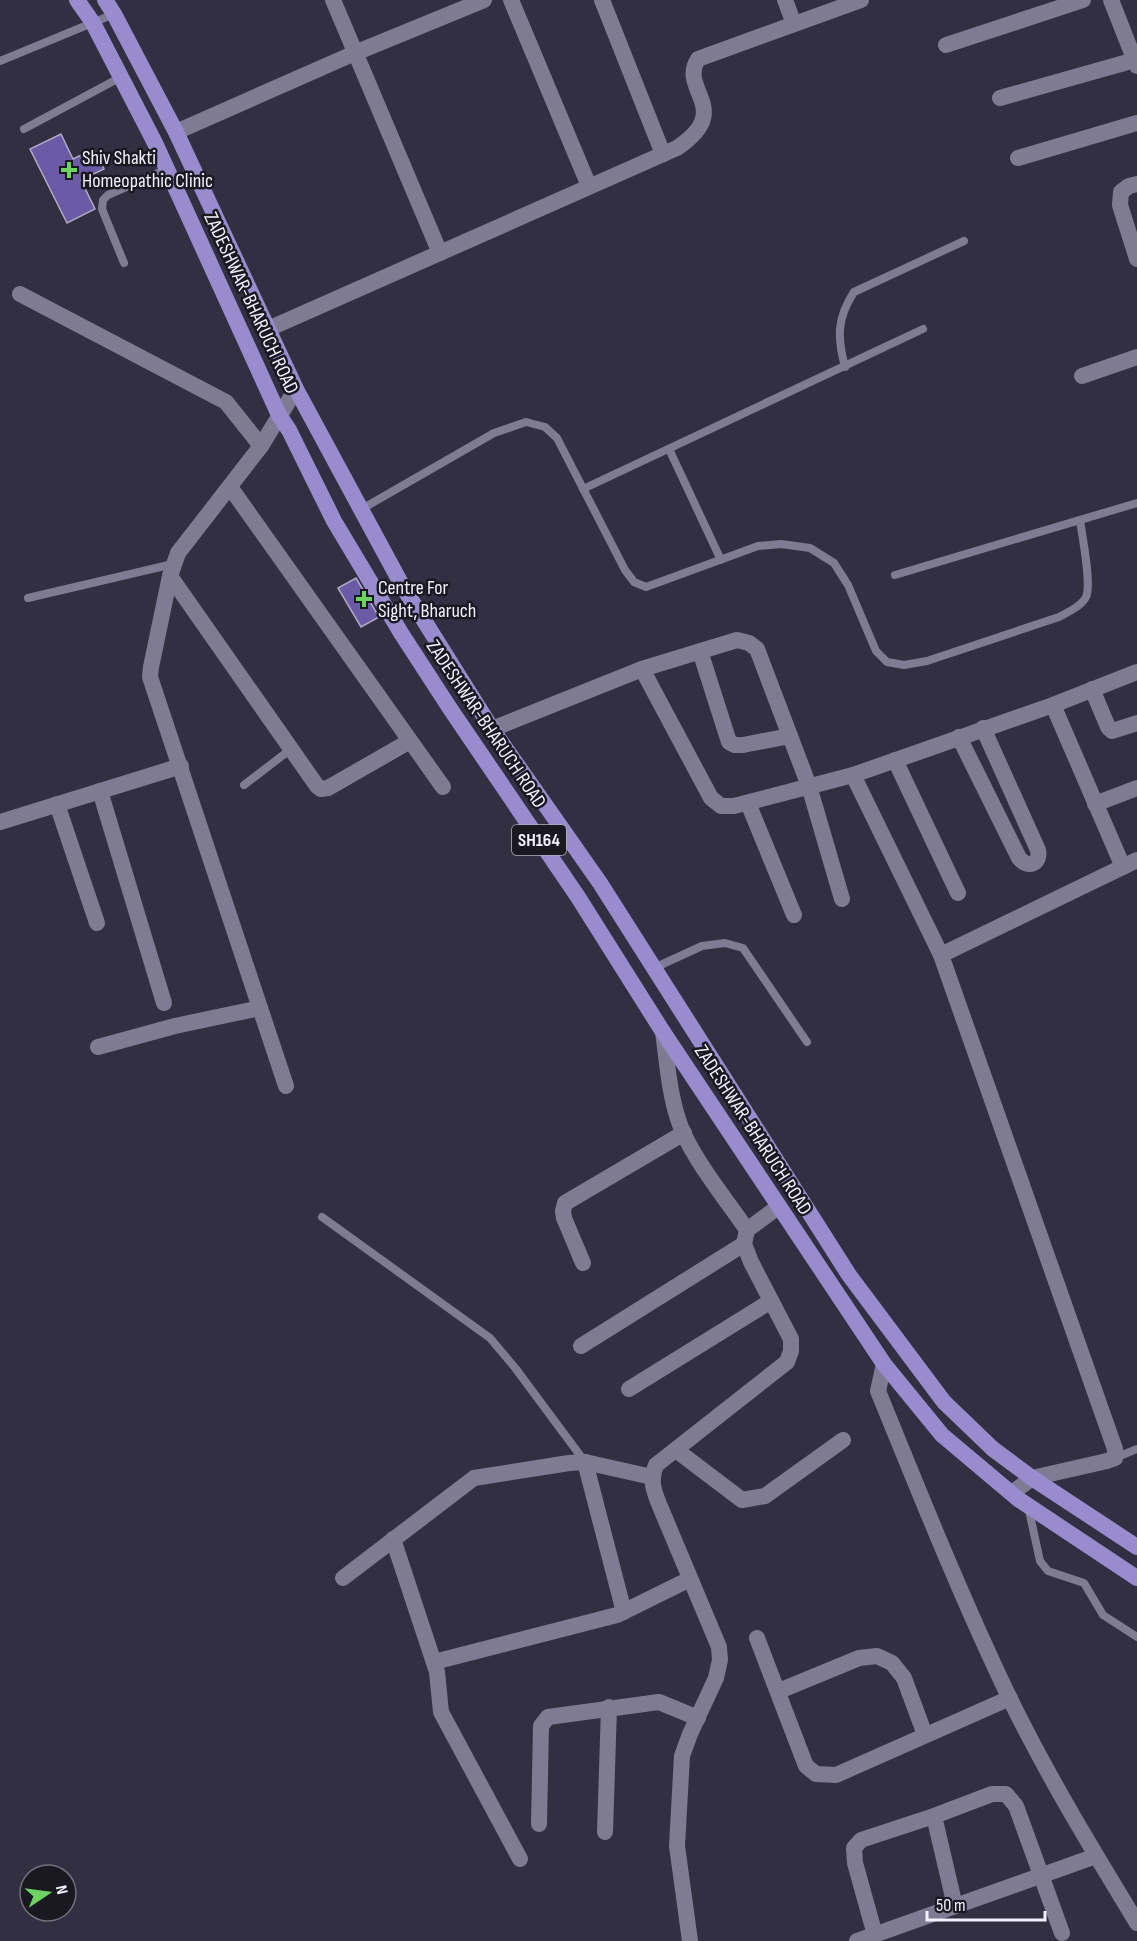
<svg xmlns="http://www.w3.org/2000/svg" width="1137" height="1941" font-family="'Sofia Sans Condensed',sans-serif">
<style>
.building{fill:#6b5aa6;stroke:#aeaac3;stroke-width:1.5}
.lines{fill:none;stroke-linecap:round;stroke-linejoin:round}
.service{stroke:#7f7b93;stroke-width:8}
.minor{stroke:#7f7b93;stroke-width:16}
.tertiary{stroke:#7f7b93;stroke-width:16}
.primary{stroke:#998cce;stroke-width:16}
.poi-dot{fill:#6cd362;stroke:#1a1922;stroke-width:2}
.labels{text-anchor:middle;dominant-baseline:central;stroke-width:5;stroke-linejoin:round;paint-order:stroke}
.shield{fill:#1a1922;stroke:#b2b0bd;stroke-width:1.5}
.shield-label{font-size:18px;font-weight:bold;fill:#f3f1ff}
.poi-label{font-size:20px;fill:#f3f1ff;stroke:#1a1922;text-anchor:start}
.street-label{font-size:20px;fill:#f3f1ff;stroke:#1a1922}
</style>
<rect width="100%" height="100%" fill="#332f43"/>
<g class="building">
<path d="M61,134L73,159L94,149L104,169L81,180L95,209L67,223L30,149Z"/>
<path d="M356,578L379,617L361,627L338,588Z"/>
</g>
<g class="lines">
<g class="service">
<path d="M0,61L114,14"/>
<path d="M24,129L121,77"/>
<path d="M124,263L102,209L103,200L108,195L167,169"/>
<path d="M845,367C837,337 837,318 854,292L964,241"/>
<path d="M669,449L721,560"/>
<path d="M583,489L923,329"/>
<path d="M360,510L494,433L526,422L545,427L557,438L625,570L634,582L646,587L758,546L781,544L810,548L834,563L848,585L876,651L887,662L904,665L927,661L1059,617C1068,612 1082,606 1086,597C1092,584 1082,536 1080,520"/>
<path d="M895,575L1137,503"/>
<path d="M28,598L173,564"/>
<path d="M244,785L291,749"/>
<path d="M654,968L702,946L725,943L743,948L807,1042"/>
<path d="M322,1217L490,1338L516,1369L585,1462"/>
<path d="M1115,1458L1137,1449"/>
<path d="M1028,1506L1040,1561L1048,1571L1084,1583L1103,1615L1137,1637"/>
</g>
<g class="minor">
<path d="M333,0L440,253"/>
<path d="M511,0L589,186"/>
<path d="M602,0L663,154"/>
<path d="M785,0L794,24"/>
<path d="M1111,0L1137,66"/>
<path d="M946,45L1083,0"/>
<path d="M1000,98L1135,60"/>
<path d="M176,132L355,53L484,0"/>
<path d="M1018,158L1137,123"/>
<path d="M1137,184L1129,186L1121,192L1120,205L1137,259"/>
<path d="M20,294L226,402L261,446"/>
<path d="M268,329L677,148C735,109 678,90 698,59L861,0"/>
<path d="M1082,376L1137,357"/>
<path d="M230,487L443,787"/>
<path d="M170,576L317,786L321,789L328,788L410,741"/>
<path d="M700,651L729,742L735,745H743L790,736"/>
<path d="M642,669L711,798L721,806H734L853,775L1053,705L1137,672"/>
<path d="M1092,689L1108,727L1112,731L1137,723"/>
<path d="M1053,705L1123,867"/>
<path d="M492,729L642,669L737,640L749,643L757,649L809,786L842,899"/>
<path d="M959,737L1019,858C1028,869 1041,864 1038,850L983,728"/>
<path d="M895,760L958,893"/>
<path d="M853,775L941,955L1115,1449V1458L1107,1461L1032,1478L1012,1493"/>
<path d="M100,791L164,1003"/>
<path d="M748,803L794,915"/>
<path d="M57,804L97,923"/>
<path d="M1095,804L1137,788"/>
<path d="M0,822L181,766"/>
<path d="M941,955L1137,860"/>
<path d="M663,1032C667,1061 669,1091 678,1119C688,1153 726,1199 747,1230"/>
<path d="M98,1047L175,1026L260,1008"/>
<path d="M286,1086L150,677L151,667L170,576L178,553L261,446L296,389"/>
<path d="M583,1263L564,1218L563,1211L565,1203L684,1133"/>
<path d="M581,1346L744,1244"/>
<path d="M629,1389L771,1301"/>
<path d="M676,1450L742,1500L765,1496L843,1440"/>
<path d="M585,1462L624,1612"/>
<path d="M393,1539L437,1672L441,1712L520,1859"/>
<path d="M343,1578L474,1478L569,1463L585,1462L652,1477"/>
<path d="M757,1638L806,1766L816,1774L836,1775L1010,1698"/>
<path d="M434,1662L617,1615L690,1579"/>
<path d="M779,1691L859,1658L877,1656L892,1663L904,1678L925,1735"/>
<path d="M934,1816L955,1906"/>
<path d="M539,1824L541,1726L548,1717L659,1702L698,1718"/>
<path d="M605,1832L609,1707"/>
<path d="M875,1935L855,1863L854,1848L861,1840L934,1816L992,1794H1006L1016,1806L1062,1933"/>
<path d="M690,1941L677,1846L682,1756L690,1734L716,1678L720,1660L719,1647L659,1504C653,1489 650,1480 656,1465L787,1362L791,1351V1339L751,1262L744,1244L747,1230L778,1207"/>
<path d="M857,1941L1096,1856"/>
</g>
<path class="tertiary" d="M884,1364L878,1391C920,1494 961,1597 1009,1697C1047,1775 1092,1849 1137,1923"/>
<g class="primary">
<path d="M77,0L93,23L156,145L279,415L289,430L334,521L401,633L449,707L578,897L663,1032L884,1364L942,1435L1018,1499L1137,1578"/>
<path d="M105,0L114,14L176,132L296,389L403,587L492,729L600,883L849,1275L944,1402L993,1449L1032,1478L1137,1547"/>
</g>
</g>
<g class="poi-dot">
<path d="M66 161h6v6h6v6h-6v6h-6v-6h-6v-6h6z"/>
<path d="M361 590h6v6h6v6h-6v6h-6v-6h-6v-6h6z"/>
</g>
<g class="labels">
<rect class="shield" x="512" y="825" width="54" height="30" rx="4.5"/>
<g class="shield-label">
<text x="539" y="840">SH164</text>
</g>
<g class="poi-label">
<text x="82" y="158">Shiv Shakti<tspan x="82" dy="23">Homeopathic Clinic</tspan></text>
<text x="378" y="588">Centre For<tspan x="378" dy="23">Sight, Bharuch</tspan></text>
</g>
<g class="street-label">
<text transform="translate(251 303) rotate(65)">ZADESHWAR-BHARUCH ROAD</text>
<text transform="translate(486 724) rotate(56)">ZADESHWAR-BHARUCH ROAD</text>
<text transform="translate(753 1130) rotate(57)">ZADESHWAR-BHARUCH ROAD</text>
</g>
</g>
<g transform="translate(48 1893) rotate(77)"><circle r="28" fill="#1a1922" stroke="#716f7a" stroke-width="1.5"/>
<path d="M0-4.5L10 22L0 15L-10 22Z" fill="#6cd362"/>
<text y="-9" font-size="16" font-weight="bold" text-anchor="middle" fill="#f3f1ff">N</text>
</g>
<path d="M927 1911v9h118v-9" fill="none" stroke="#f3f1ff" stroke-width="3"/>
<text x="936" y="1911" font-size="18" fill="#f3f1ff" stroke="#1a1922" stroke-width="4.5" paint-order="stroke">50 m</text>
</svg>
